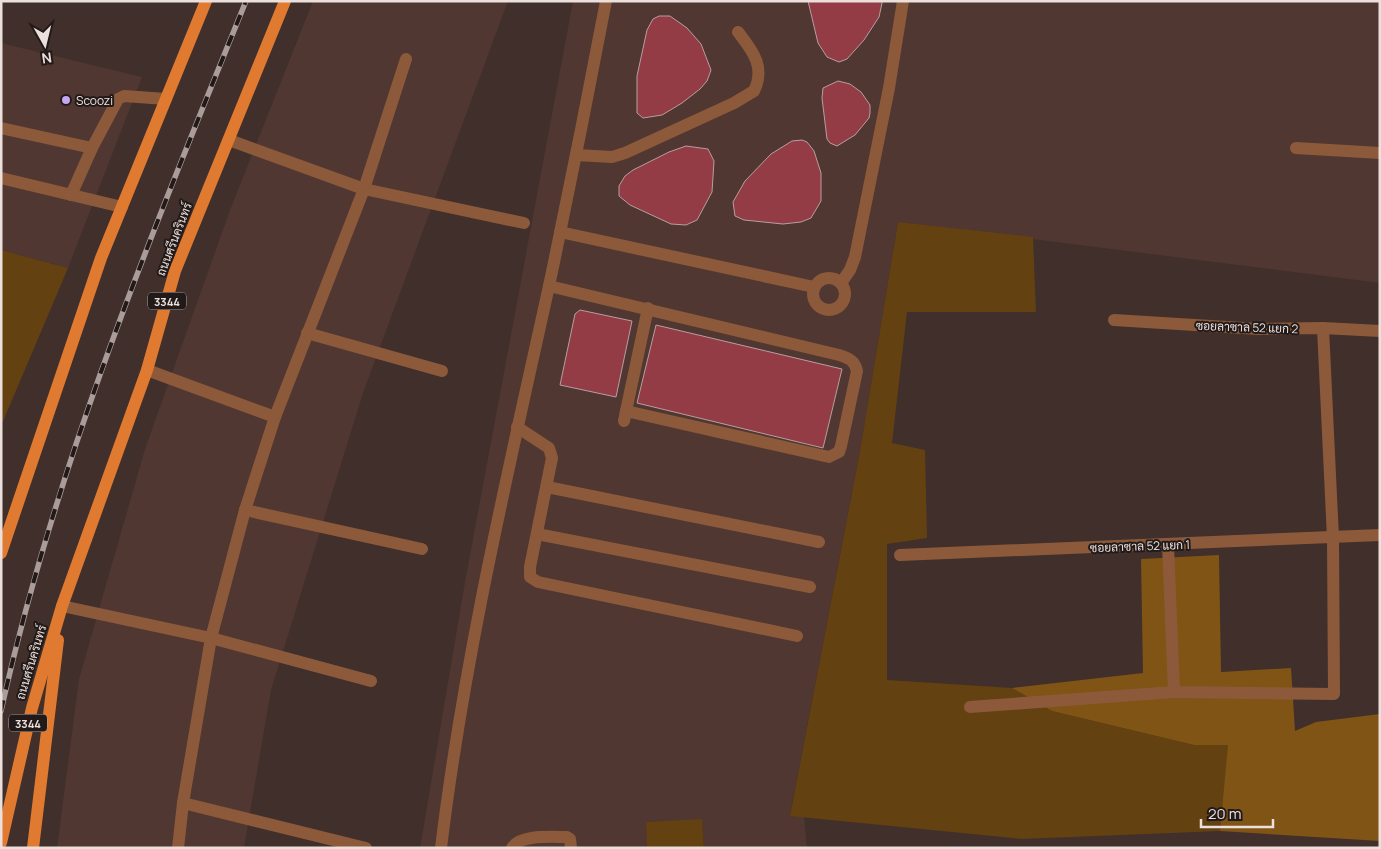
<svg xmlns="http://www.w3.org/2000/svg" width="1381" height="849" font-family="Manrope,Sarabun,sans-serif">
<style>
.built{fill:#503731}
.green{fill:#634111}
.forest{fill:#805414}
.building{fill:#943c46;stroke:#b69fa0}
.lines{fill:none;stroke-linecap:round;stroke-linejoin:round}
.minor{stroke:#8c5a3a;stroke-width:12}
.major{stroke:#e07a30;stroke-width:12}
.rail-casing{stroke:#aa9c99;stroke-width:5.5}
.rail{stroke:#221a18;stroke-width:4;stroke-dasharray:11;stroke-linecap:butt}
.poi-dot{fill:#c4a7f1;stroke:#221a18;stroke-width:2}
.labels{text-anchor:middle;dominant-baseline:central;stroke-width:4;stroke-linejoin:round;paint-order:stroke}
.shield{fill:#221a18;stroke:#afa5a2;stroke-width:1}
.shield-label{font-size:11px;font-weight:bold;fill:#ece0dd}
.poi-label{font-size:12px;fill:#ece0dd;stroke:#221a18;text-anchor:start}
.street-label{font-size:12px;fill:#ece0dd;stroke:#221a18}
</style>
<rect width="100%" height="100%" fill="#412f2b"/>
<g class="built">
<path d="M313,1H508L363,393L271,690L244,848H57L79,679L145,449L230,210Z"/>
<path d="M573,1H1380V283L898,222L860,451L790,815L804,816L807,848H704L702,820L646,822L647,848H420L465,582Z"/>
<path d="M1,43L142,77L68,268L1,250Z"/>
</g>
<g class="green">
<path d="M898,222L1033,237L1036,312H907L892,443L925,450L927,538L887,544V680L1012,688L1052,711L1194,745H1229L1220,831L1022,839L790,816L860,451Z"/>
<path d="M1,250L68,268L1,426Z"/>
<path d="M702,819L704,848H647L646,822Z"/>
</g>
<path class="forest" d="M1219,555L1221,672L1291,668L1295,731L1316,722L1380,714V841L1220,831L1228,745H1194L1052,711L1012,688L1143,673L1141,559Z"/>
<g class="building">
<path d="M808,1H882V3L879,17L864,40L847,59L839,62L827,57L818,43Z"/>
<path d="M659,16H670L687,28L701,44L711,70L707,81L700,89L682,103L662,115L643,118L637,113V76L647,30L653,19Z"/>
<path d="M838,81L850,84L861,92L870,105V113L869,118L855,135L837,146L830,143L827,139L822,98L823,88Z"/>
<path d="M802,140L807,142L814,151L821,173V201L811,218L801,222L783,224L744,220L735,216L733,202L745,181L771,154L792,141Z"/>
<path d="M686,146L708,149L714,161L712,192L697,220L686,225L671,224L630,205L619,196V186L625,176L633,170L669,152Z"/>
<path d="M580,310L632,321L616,397L560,385L575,314Z"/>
<path d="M656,325L842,369L823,448L637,403Z"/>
</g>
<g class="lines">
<g class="minor">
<path d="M1,128L92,148L118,99L124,96L166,99"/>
<path d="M229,140L364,189L524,223"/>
<path d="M1296,148L1380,153"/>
<path d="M576,155L612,157L625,153L734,103L754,91C766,67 752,50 738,32"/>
<path d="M1,178L122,207"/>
<path d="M71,195L92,148"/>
<path d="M560,232L814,287"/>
<circle cx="829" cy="294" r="16"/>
<path d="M841,283L850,270L855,257L889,88L903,1"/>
<path d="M549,286L839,355C849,358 855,361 857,371L841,446L839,452L829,457L626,411L624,421"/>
<path d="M1114,320L1259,329L1323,328L1380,331"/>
<path d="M307,333L442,371"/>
<path d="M147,370L275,417"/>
<path d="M626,411L648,308"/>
<path d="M517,427L549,448L552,458L530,567V577L538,582L797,636"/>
<path d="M547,487L819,542"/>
<path d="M245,510L422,549"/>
<path d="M537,534L810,587"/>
<path d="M1168,545L1174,692L1334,694L1333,538L1323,328"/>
<path d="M900,555L1380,535"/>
<path d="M62,606L211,638L371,681"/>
<path d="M970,707L1174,692"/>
<path d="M183,803L211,638L245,510L275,417L364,189L406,59"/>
<path d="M178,848L183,803L366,848"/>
<path d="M441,848C464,658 508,472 549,286C569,191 588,96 606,1"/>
<path d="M512,848C520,834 553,837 567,837L570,839L571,848"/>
</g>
<g class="major">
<path d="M1,553L101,258L206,1"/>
<path d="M1,843L32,708L62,606L147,370L175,271L285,1"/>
<path d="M33,848L58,640"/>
</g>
<g class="rail-casing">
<path id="rail" d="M1,711C56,463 151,236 246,1"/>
</g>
<use href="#rail" class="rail"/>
</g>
<circle class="poi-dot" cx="66" cy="100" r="5"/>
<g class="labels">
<g class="shield">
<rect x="148" y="292.5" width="38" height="17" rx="4"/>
<rect x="9" y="714.5" width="38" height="17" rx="4"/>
</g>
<g class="shield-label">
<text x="167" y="301">3344</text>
<text x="28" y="723">3344</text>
</g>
<g class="poi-label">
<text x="76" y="100">Scoozi</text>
</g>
<g class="street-label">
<text transform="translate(174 239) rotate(-69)">ถนนศรีนครินทร์</text>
<text transform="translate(1247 327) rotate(2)">ซอยลาซาล 52 แยก 2</text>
<text transform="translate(1140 546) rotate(-2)">ซอยลาซาล 52 แยก 1</text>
<text transform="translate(31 662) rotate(-73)">ถนนศรีนครินทร์</text>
</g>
</g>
<rect width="1381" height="849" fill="none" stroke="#ece0dd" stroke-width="5"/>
<g transform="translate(45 45) rotate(172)" stroke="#221a18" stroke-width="4" paint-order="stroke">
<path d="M0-4L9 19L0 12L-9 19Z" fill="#ece0dd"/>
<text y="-8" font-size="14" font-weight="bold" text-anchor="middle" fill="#ece0dd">N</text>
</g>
<path d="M1201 819v8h72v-8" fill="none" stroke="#ece0dd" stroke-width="2.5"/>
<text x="1208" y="819" font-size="15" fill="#ece0dd" stroke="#221a18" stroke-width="4" paint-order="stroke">20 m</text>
</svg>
